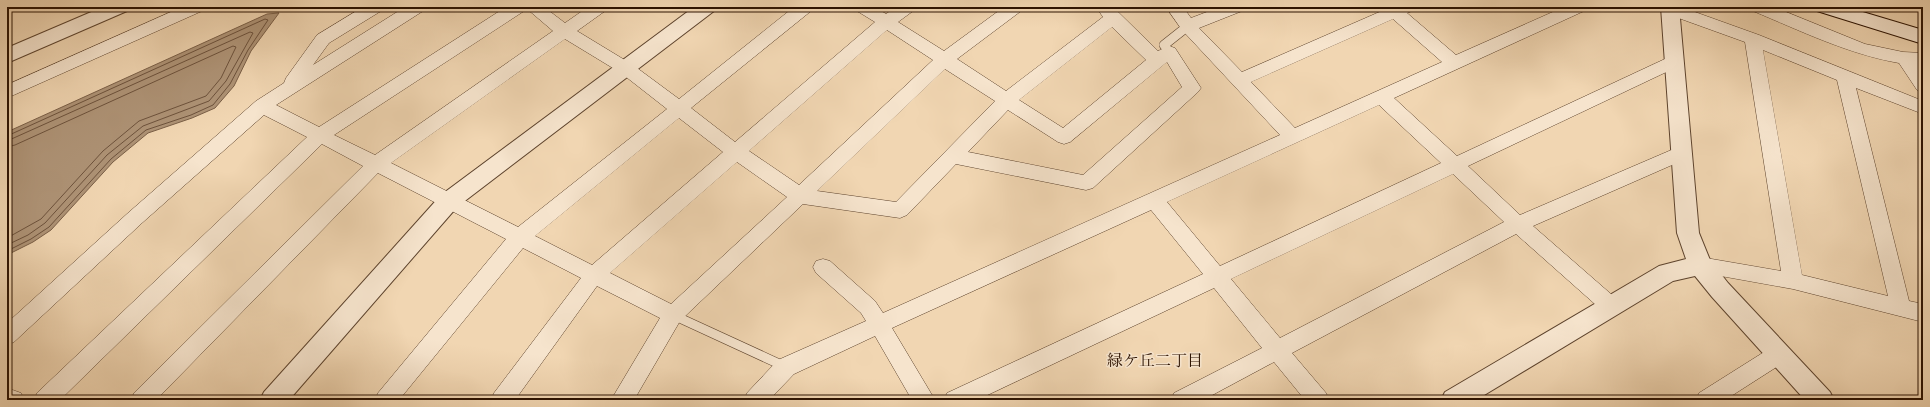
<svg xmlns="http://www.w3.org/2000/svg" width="1930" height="407" font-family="'IM FELL French Canon','Noto Serif JP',serif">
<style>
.water{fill:#ae9376;stroke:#7a5f47}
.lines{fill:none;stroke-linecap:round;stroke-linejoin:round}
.shore{stroke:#6d523c;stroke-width:1}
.service-casing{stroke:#5d432d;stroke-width:10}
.minor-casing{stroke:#5d432d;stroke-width:1}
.tertiary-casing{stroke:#5d432d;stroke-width:2}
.secondary-casing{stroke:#2c1201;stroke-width:2}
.service{stroke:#f6e4cd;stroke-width:9}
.minor{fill:#f6e4cd;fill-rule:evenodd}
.tertiary{fill:#f6e4cd;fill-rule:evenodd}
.secondary{fill:#f6e4cd;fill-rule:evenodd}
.labels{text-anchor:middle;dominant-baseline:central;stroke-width:3;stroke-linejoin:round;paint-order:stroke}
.neighbourhood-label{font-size:16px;fill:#2c1201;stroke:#f6e4cd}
</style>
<rect width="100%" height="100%" fill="#f1d6b2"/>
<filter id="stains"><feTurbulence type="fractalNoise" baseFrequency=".005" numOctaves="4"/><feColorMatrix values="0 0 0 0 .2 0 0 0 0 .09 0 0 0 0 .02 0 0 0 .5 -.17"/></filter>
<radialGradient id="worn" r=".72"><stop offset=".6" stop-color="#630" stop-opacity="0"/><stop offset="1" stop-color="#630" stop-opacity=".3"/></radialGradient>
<path class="water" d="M279,13L251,51L234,86L215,108L192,118L148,133L113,162L51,230L33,242L7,255V132L267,14Z"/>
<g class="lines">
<g class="shore">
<path d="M7,136L265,19L268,20L248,50L230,84L213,105L191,115L146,130L111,159L49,227L31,239L7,251"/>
<path d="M7,141L250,32L253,33L226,81L209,101L143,126L107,155L45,223L28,235L7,245"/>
<path d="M7,147L15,145L233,46L236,47L221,78L206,96L139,121L103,151L41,219L7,238"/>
</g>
<g class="service-casing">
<g id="service">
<path d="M1169,52L1164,45L1188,26"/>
<path d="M673,315L786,367"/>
</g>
</g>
<g class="minor-casing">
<g id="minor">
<path d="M182,7H204L202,11L7,98V85Z"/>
<path d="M363,7H383L381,11L329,43L313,65L405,7H425L423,11L276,105L319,127L506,7H544L565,23L588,7H607L605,11L577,31L633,65L679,99L794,7H813L811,11L691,108L735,142L875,22L857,11L855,7H875L886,14L896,7H915L913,11L898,22L944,51L1004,7H1023L1021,11L957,59L1006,91L1103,17L1096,7H1113L1158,51L1169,46L1175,48L1201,88L1198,92L1093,188L1086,190L956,164L907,215L900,218L803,204L680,321L634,400H611L660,318L597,286L515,400H491L494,393L581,278L523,248L399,400H375L378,393L506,239L378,173L156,400H131L134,393L363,166L322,144L60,400H34L37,393L307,137L264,115L142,223L14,342L7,345V323L128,213L256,101L284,83L286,78L317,35ZM526,8L553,31L375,155L334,135L524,11ZM1112,27L1146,60L1063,128L1019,100ZM887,30L933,60L799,185L749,151ZM565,39L621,73L667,109L518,227L391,163ZM1167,62L1182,87L1083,175L968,152L1008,110L1058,142L1064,144L1070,142ZM945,69L995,101L896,202L817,191ZM679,118L723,152L592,265L535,236ZM737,162L787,197L671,304L610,273Z"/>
<path d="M1166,7H1183L1191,18L1220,7H1244L1242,11L1199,28L1242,72L1384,10L1382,7H1414L1412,11L1407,13L1456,55L1564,7H1586L1584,11L1394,98L1457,156L1667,58L1673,56L1679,58L1682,62L1679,66L1468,166L1520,215L1676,148L1682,146L1688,148L1691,153L1688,158L1533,226L1619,301L1622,307L1619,313L1612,316L1605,313L1516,234L1292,353L1326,393L1329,400H1305L1274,362L1203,400H1171L1174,393L1262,348L1214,288L977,400H944L947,393L1203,274L1151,210L892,328L935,400H912L875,336L794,374L769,400H744L747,393L778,360L866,321L861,313L816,273L813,267L816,261L823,259L830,261L875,301L883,313L1280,135L1182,30ZM1393,19L1442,62L1295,128L1251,82ZM1379,105L1441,163L1220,266L1167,202ZM1453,174L1504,222L1280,338L1231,279Z"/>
<path d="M1657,7H1681L1759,35L1923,101V114L1856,88L1909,301L1923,304V322L1793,289L1693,271L1690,265L1693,259L1700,257L1781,271L1745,42L1659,11ZM1763,50L1837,80L1888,296L1802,275Z"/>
<path d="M1751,7H1774L1865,44L1903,52L1923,53V65H1918L1923,73V92L1917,90L1899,63C1848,54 1801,31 1753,11Z"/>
<path d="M1779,345L1786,347L1790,354L1786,361L1725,400H1696L1699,393L1772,347Z"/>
<path d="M7,388L21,393L24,400H7Z"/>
</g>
</g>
<g class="tertiary-casing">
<g id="tertiary">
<path d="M103,7H129L127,11L7,63V48Z"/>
<path d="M694,7H716L714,11L457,207L289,400H260L264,392L441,195Z"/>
<path d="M1661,7H1679L1699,233L1710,260L1728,283L1830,392L1834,400H1805L1712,297L1695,276L1673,281L1476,400H1441L1445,392L1659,266L1686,259L1677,233Z"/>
</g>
</g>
<g class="secondary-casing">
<path id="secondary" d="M1815,7H1846L1923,30V44L1817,11Z"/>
</g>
<use href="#service" class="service"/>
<use href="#minor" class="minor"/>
<use href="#tertiary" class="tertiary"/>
<use href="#secondary" class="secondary"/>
</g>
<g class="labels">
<g class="neighbourhood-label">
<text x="1155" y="360">緑ケ丘二丁目</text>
</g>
</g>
<rect width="1930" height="407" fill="none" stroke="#f1d6b2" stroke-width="24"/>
<rect x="8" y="8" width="1914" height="391" fill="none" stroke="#2c1201" stroke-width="2"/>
<rect x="12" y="12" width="1906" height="383" fill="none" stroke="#2c1201"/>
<rect width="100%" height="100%" filter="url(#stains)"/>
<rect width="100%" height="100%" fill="url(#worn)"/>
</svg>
